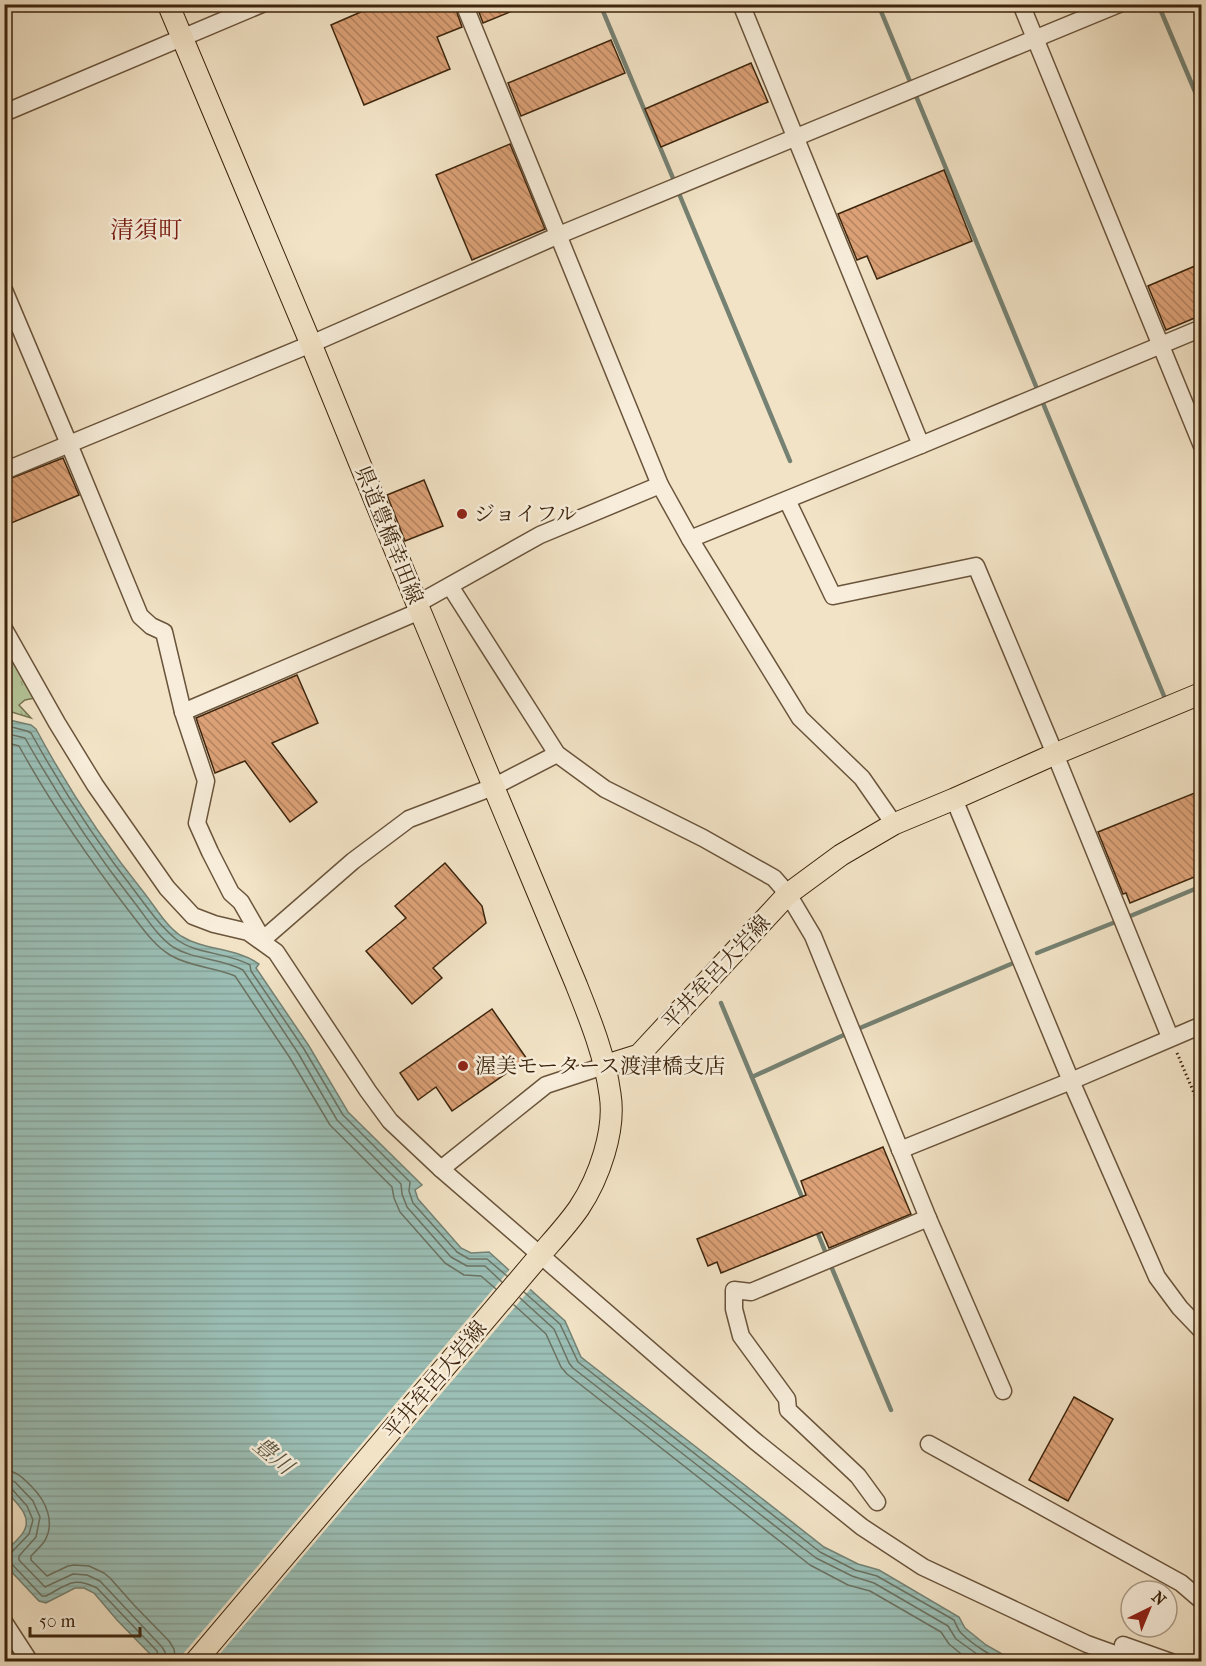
<svg xmlns="http://www.w3.org/2000/svg" width="1206" height="1666" font-family="'IM FELL French Canon','Noto Serif JP',serif">
<style>
.park{fill:url(#park-tufts);stroke:#787553;stroke-width:1.5}
.water{fill:url(#water-rules);stroke:#758172;stroke-width:1.5}
.pier{fill:#f2e3c6}
.lines{fill:none;stroke-linecap:round;stroke-linejoin:round}
.shore{stroke:#6c7261;stroke-width:1.5}
.stream{stroke:#758172;stroke-width:4.5}
.building{fill:url(#building-back-hatch);stroke:#3d250d;stroke-width:1.5}
.minor-casing{stroke:#6a543b;stroke-width:19}
.major-casing{stroke:#3d250d;stroke-width:23}
.path{stroke:#3d250d;stroke-width:3;stroke-dasharray:1.5 3;stroke-linecap:butt}
.minor{stroke:#f7edda;stroke-width:16}
.major{stroke:#f2e3c6;stroke-width:21}
.poi-dot{fill:#8f2418;stroke:#f7edda;stroke-width:2}
.labels{text-anchor:middle;dominant-baseline:central;stroke-width:5;stroke-linejoin:round;paint-order:stroke}
.poi-label{font-size:21px;fill:#3d250d;stroke:#f7edda;text-anchor:start}
.street-label{font-size:21px;fill:#3d250d;stroke:#f7edda}
.water-label{font-size:22px;font-style:italic;fill:#59533f;stroke:#f7edda}
.quarter-label{font-size:24px;fill:#7a1f14;stroke:#f7edda}
</style>
<defs>
<pattern id="park-tufts" width="24" height="20" patternUnits="userSpaceOnUse" patternTransform="scale(1.5)"><rect width="24" height="20" fill="#b4c599"/><path d="M3 7l-1-3M5 7V3M7 7l1-3M15 17l-1-3M17 17v-4M19 17l1-3" fill="none" stroke="#9ca983"/></pattern>
<pattern id="water-rules" width="6" height="5" patternUnits="userSpaceOnUse" patternTransform="scale(1.5)"><rect width="6" height="5" fill="#9bbeb5"/><path d="M0 2.5h6" fill="none" stroke="#86a39a"/></pattern>
<pattern id="building-back-hatch" width="6" height="6" patternUnits="userSpaceOnUse" patternTransform="scale(1.5)"><rect width="6" height="6" fill="#dca177"/><path d="M-1 5l2 2M0 0l6 6M5-1l2 2" fill="none" stroke="#b48360"/></pattern>
</defs>
<rect width="100%" height="100%" fill="#f2e3c6"/>
<filter id="stains"><feTurbulence type="fractalNoise" baseFrequency=".00333" numOctaves="4"/><feColorMatrix values="0 0 0 0 .2 0 0 0 0 .09 0 0 0 0 .02 0 0 0 .5 -.17"/></filter>
<radialGradient id="worn" r=".72"><stop offset=".6" stop-color="#630" stop-opacity="0"/><stop offset="1" stop-color="#630" stop-opacity=".3"/></radialGradient>
<path class="park" d="M4,644L35,698L25,700L19,705L31,718L5,710Z"/>
<path class="water" d="M5,719L31,725L36,729C67,787 104,843 145,894C156,908 166,926 181,936C205,951 235,947 259,964L256,968L309,1046L348,1112L422,1185L415,1190L418,1199L461,1248L471,1253L489,1252L565,1321L581,1357L824,1547L858,1564L879,1570L959,1617L965,1628L986,1645L1002,1654L1030,1661H153L152,1656L117,1620L94,1593L84,1588H75L46,1603L39,1601L6,1566L5,1553C10,1545 20,1539 24,1531C33,1515 14,1501 5,1490Z"/>
<path class="pier" d="M511,1268L532,1287L213,1662L177,1661Z"/>
<g class="lines">
<g class="shore">
<path d="M4,725L27,731L31,733C62,789 98,844 137,894C149,910 161,927 176,939C197,955 227,952 250,965L251,971L304,1049L343,1115L410,1182L409,1191L413,1203L457,1252L469,1259H487L507,1276"/>
<path d="M4,733L25,738C57,795 94,851 134,902C146,917 157,936 173,947C194,960 221,958 243,970L298,1053L337,1120L401,1184L402,1194L407,1207L451,1257L467,1266H485L502,1282"/>
<path d="M4,742L19,746C51,804 89,859 129,911C141,926 153,945 170,955C190,967 214,967 235,976L290,1058L330,1125L392,1187L394,1198L400,1212L445,1263L464,1275L481,1276L496,1289"/>
<path d="M524,1292L560,1324L578,1362L820,1552L855,1570L877,1576L954,1620C956,1624 958,1630 961,1633C971,1643 993,1658 1006,1662"/>
<path d="M520,1298L554,1329L569,1363L573,1368L816,1558L852,1576L874,1583L948,1626L956,1639L988,1662"/>
<path d="M514,1305L546,1334L561,1367L567,1374L810,1565L848,1585L870,1591L941,1632L949,1644L971,1662"/>
<path d="M4,1470C17,1471 23,1478 32,1487C46,1501 56,1523 44,1542C40,1547 35,1552 31,1556V1560L47,1576L68,1566L74,1565L89,1566L104,1573L110,1578L134,1605L169,1641L174,1649L176,1662"/>
<path d="M4,1479L15,1482L33,1501L40,1517L36,1537L19,1556V1560L45,1587L73,1574L87,1575L100,1581L162,1647L165,1652L166,1662"/>
<path d="M4,1487L11,1488L27,1506L33,1520L29,1534L8,1556V1560L42,1596H46C67,1585 73,1576 97,1588L157,1651L159,1662"/>
</g>
<g class="stream">
<path d="M600,4L675,183"/>
<path d="M878,4L1164,696"/>
<path d="M1158,4L1202,108"/>
<path d="M680,196L790,461"/>
<path d="M1128,917L1202,886"/>
<path d="M1037,953L1118,921"/>
<path d="M721,1003L804,1202"/>
<path d="M860,1028L1011,964"/>
<path d="M752,1077L846,1034"/>
<path d="M816,1229L827,1256"/>
<path d="M831,1266L891,1410"/>
</g>
</g>
<g class="building">
<path d="M379,4H454L462,27L437,37L450,69L364,105L331,25Z"/>
<path d="M476,4H527V5L483,23Z"/>
<path d="M611,40L625,73L521,116L508,83Z"/>
<path d="M751,63L768,102L661,147L645,109Z"/>
<path d="M510,144L545,229L472,260L436,175Z"/>
<path d="M944,170L972,241L877,279L867,256L857,260L838,214Z"/>
<path d="M1202,263V315L1166,330L1148,286Z"/>
<path d="M63,458L79,495L4,526V481Z"/>
<path d="M424,480L443,526L405,541L387,495Z"/>
<path d="M297,675L318,723L272,743L317,802L290,822L245,761L215,773L196,718Z"/>
<path d="M1202,790V874L1130,903L1126,893L1123,894L1098,832Z"/>
<path d="M445,863L482,906L486,923L433,968L442,978L412,1004L366,951L406,918L395,906Z"/>
<path d="M492,1009L527,1059L452,1111L436,1087L418,1100L400,1073Z"/>
<path d="M883,1147L911,1214L829,1248L822,1232L721,1273L717,1262L708,1266L697,1239L806,1195L801,1181Z"/>
<path d="M1074,1397L1113,1419L1068,1501L1029,1480Z"/>
</g>
<g class="lines">
<g class="minor-casing">
<g id="minor">
<path d="M464,4L660,485L690,539L800,718L862,778L894,824"/>
<path d="M741,4L921,445"/>
<path d="M1021,4L1202,446"/>
<path d="M4,113L262,4"/>
<path d="M4,290L69,444L140,616L151,626L164,632L183,712L206,781L197,823L210,852L231,893L241,902L264,942L268,935L353,861L409,819L493,787L557,754"/>
<path d="M4,471L311,344L559,235L1119,4"/>
<path d="M787,500L833,596L976,566L1055,754L1170,1037"/>
<path d="M690,539L921,445L1202,328"/>
<path d="M450,586L557,754L605,789L703,838L774,878L788,894L813,936L928,1218L1003,1391"/>
<path d="M417,604L540,535L660,485"/>
<path d="M4,629L57,723L95,785L167,888L193,916L214,924L248,932L276,952L368,1091L390,1121L441,1169L755,1441L862,1527L923,1567L1087,1644L1137,1662"/>
<path d="M183,712L420,611"/>
<path d="M954,799L1071,1081L1157,1277L1180,1308L1202,1331"/>
<path d="M900,1150L1071,1081L1202,1025"/>
<path d="M441,1169L546,1085L604,1066"/>
<path d="M929,1444L1181,1583L1202,1601"/>
<path d="M877,1502L858,1476L788,1410L787,1399L741,1336L734,1309V1290L751,1292L928,1218"/>
<path d="M4,1622L30,1662"/>
<path d="M1123,1645L1171,1662"/>
</g>
</g>
<g class="major-casing">
<g id="major">
<path d="M168,4L311,344L420,611L576,984C590,1019 605,1056 610,1094C616,1130 599,1178 579,1208C568,1224 554,1239 541,1254L195,1662"/>
<path d="M604,1066L639,1055L788,894L841,855L894,824L954,799L1055,754L1202,693"/>
</g>
</g>
<path class="path" d="M1177,1053L1202,1112"/>
<use href="#minor" class="minor"/>
<use href="#major" class="major"/>
</g>
<g class="poi-dot">
<circle cx="462" cy="514" r="6"/>
<circle cx="463" cy="1066" r="6"/>
</g>
<g class="labels">
<g class="poi-label">
<text x="474" y="514">ジョイフル</text>
<text x="475" y="1066">渥美モータース渡津橋支店</text>
</g>
<g class="street-label">
<text transform="translate(389 535) rotate(68)">県道豊橋幸田線</text>
<text transform="translate(716 972) rotate(-47)">平井牟呂大岩線</text>
<text transform="translate(435 1380) rotate(-50)">平井牟呂大岩線</text>
</g>
<g class="water-label">
<text transform="translate(273 1456) rotate(40)">豊川</text>
</g>
<g class="quarter-label">
<text x="146" y="230">清須町</text>
</g>
</g>
<rect width="1206" height="1666" fill="none" stroke="#f2e3c6" stroke-width="24"/>
<rect x="6" y="6" width="1194" height="1654" fill="none" stroke="#3d250d" stroke-width="3"/>
<rect x="12" y="12" width="1182" height="1642" fill="none" stroke="#3d250d" stroke-width="1.5"/>
<g transform="translate(1149 1609) rotate(43)"><circle r="28" fill="#f7edda" stroke="#ad9d88" stroke-width="1.5"/>
<path d="M0-4.5L10 22L0 15L-10 22Z" fill="#8f2418"/>
<text y="-9" font-size="16" font-weight="bold" text-anchor="middle" fill="#3d250d">N</text>
</g>
<path d="M30 1627v9h110v-9" fill="none" stroke="#3d250d" stroke-width="3"/>
<text x="39" y="1627" font-size="18" fill="#3d250d" stroke="#f7edda" stroke-width="4.5" paint-order="stroke">50 m</text>
<rect width="100%" height="100%" filter="url(#stains)"/>
<rect width="100%" height="100%" fill="url(#worn)"/>
</svg>
